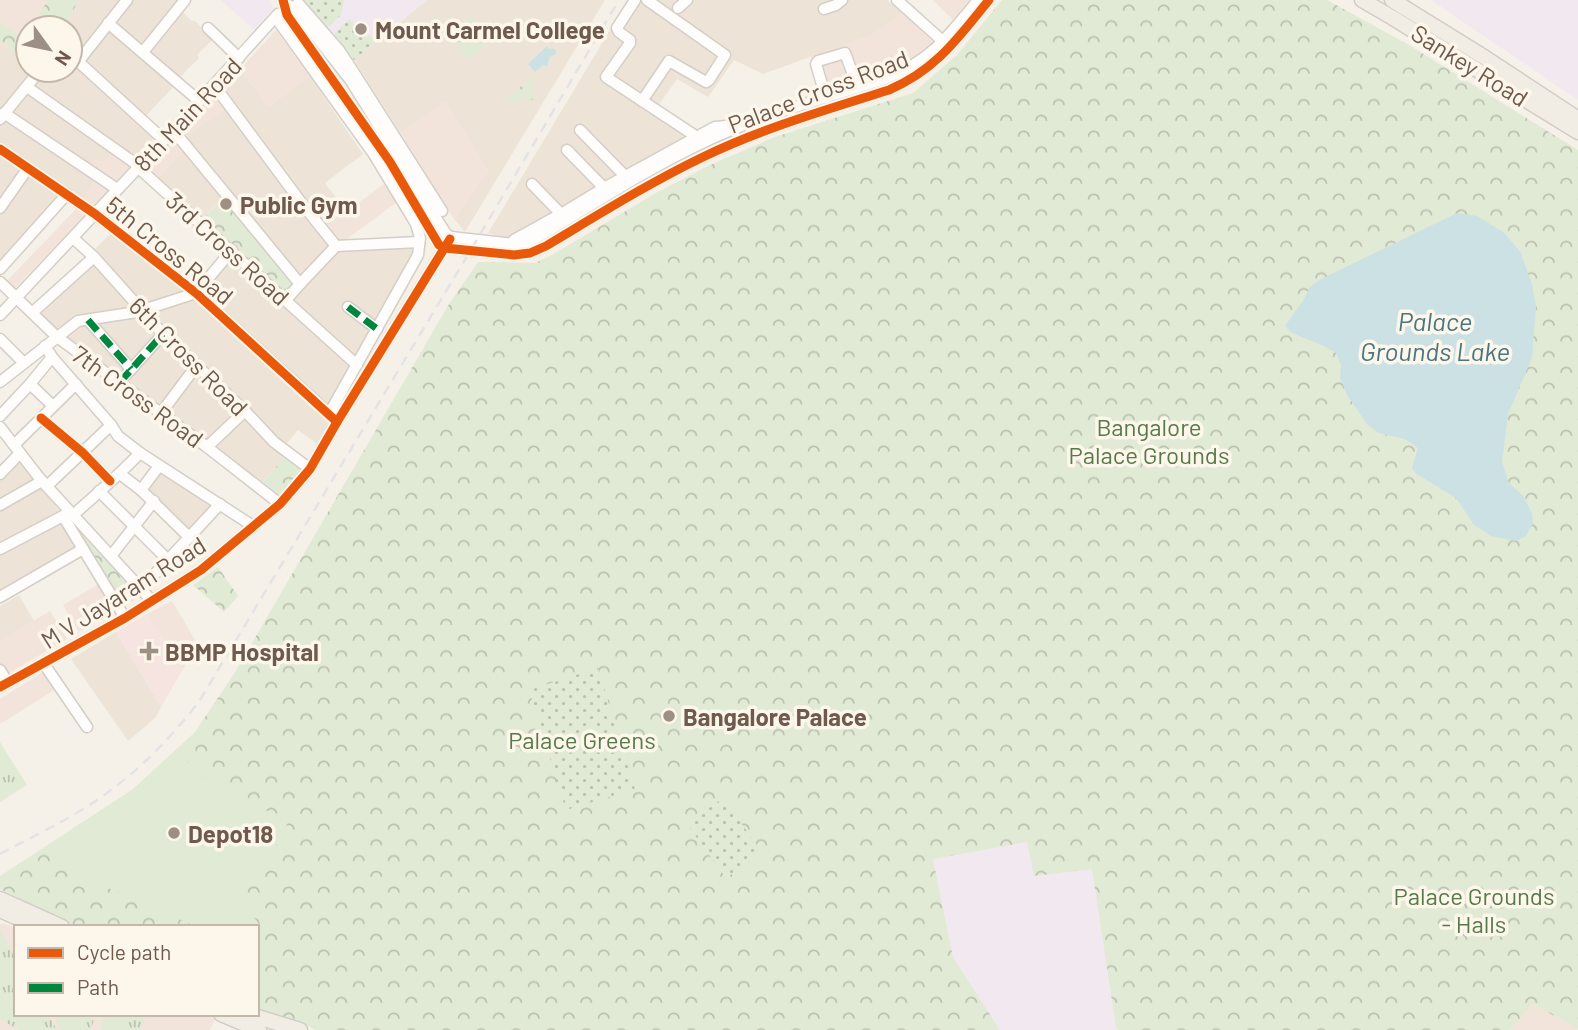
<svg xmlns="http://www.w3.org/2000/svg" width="1578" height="1030" font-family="Barlow,sans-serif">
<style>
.residential{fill:#ede4d7}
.commercial{fill:#f2e4da}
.education{fill:#f2e8f0}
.medical{fill:#f6e4e1}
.grass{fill:url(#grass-tufts)}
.forest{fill:url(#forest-crowns)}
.garden{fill:url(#garden-dots)}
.pitch{fill:#e1ead5}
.water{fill:#cce1e3}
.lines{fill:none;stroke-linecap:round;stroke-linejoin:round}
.minor-casing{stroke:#d4cec7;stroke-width:13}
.major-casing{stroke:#d3ccc6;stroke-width:17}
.minor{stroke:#fefdfc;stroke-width:10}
.major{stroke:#f1ede5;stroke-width:14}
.rail{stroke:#e4e2e4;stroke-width:2.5;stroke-dasharray:10 7;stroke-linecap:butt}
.quiet{stroke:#00873e;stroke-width:7;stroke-dasharray:14 7;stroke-linecap:butt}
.cycleway-casing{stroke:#fdf6ea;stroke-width:13}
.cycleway{stroke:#e8590c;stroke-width:9}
.poi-dot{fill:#9e8f84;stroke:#fdf6ea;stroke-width:2.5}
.labels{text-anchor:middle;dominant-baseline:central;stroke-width:7;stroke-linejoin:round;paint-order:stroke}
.poi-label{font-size:24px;font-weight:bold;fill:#6f5a4d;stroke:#fdf6ea;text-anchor:start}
.street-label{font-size:24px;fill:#6f5a4d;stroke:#fdf6ea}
.park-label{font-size:24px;fill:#567a49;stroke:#fdf6ea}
.water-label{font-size:26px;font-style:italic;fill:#497680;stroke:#fdf6ea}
</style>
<defs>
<pattern id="grass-tufts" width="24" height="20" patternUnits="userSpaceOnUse" patternTransform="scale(1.75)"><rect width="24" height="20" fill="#e1ead5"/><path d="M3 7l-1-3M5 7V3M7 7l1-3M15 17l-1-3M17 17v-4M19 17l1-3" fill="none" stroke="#bbc1af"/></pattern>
<pattern id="forest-crowns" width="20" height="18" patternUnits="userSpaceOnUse" patternTransform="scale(1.75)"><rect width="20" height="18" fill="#e1ead5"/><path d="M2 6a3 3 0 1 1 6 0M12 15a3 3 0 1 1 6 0" fill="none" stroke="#bbc1af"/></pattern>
<pattern id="garden-dots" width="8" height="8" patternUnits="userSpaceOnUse" patternTransform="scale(1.75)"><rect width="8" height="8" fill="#e1ead5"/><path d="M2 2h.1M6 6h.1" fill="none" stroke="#bbc1af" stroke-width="1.8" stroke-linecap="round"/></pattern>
</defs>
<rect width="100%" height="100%" fill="#f5f1e9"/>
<g class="residential">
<path d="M81,0H120L77,56L70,51V28H62Z"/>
<path d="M129,0H180L142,47L111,23Z"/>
<path d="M427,0H605L465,232L454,219L488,171L446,102L400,132L354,60Z"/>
<path d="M628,0H682L670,14L674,18L690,0H887L903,13L869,36L763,74L734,60L708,97L677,79L658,106L697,131L512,240L488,233Z"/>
<path d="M181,11L192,21L194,20L213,39L197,55L199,58L180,77L149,52Z"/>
<path d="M108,27L176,84L143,119L81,62Z"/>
<path d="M0,43L28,60V70H37L0,115Z"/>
<path d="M70,58L154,138L136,161L30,87L45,70H70Z"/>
<path d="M240,69L269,106L310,76L363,154L325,183L347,212L326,227L222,90Z"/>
<path d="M27,89L113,150L104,163L89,169L7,113Z"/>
<path d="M226,108L331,247L300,280L184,138Z"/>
<path d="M4,116L97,177L81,203L0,148V121Z"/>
<path d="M185,148L226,196L200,220L156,181Z"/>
<path d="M0,152L23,169L0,202Z"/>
<path d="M28,171L63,195L0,265V213Z"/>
<path d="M114,230L186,290L142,308L92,252Z"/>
<path d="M415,246L414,253L356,360L289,300L339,249Z"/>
<path d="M232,255L354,366L328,409L200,294Z"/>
<path d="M93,261L134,307L89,318L57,334L34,312Z"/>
<path d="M196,297L334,421L319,445L298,430L283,448L145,312Z"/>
<path d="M143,316L195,366L161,410L65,336L80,324L133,318Z"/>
<path d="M198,368L243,411L207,444L163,412Z"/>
<path d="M245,413L286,455L262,483L211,446Z"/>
<path d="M19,456L37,480L0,502V476Z"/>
<path d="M160,468L217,505L189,535L143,490Z"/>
<path d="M42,484L60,513L0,547V507Z"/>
<path d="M63,520L79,548L0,594V553Z"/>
<path d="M19,595L34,621L0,641V606Z"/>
<path d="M116,632L161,707L156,717L128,741L71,659Z"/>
</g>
<g class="commercial">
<path d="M0,0H81L62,28H28V60L0,43Z"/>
<path d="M933,0H969L953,20Z"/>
<path d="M903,13L933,42L911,58L881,74L821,94L811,56L869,36Z"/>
<path d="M276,30L310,76L269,106L240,69Z"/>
<path d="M216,93L226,108L184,138L179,133Z"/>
<path d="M446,102L488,171L454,219L400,132Z"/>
<path d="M176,136L185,148L156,181L144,171Z"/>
<path d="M113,150L133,164L113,185L89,169L97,158L104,162Z"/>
<path d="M97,177L111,187L92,210L81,203Z"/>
<path d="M384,184L397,202L339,245L326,227Z"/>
<path d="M80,205L89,211L13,290L5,283Z"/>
<path d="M99,584L115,612L79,632L63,605Z"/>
<path d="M172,601L198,645L183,669L147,614Z"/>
<path d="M50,611L67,639L4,676L0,669V641Z"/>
<path d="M45,671L56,689L0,724V699Z"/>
<path d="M0,924H5L16,928V1014H204L215,1019L210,1030H0Z"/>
<path d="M1533,1004L1578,1029V1030H1510Z"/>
</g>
<g class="education">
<path d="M220,0H269L274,8L254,29Z"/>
<path d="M303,0H427L354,60L334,34Z"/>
<path d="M1431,0H1578V100Z"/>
<path d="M1028,842L1092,868L1116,1028L1119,1030H1000L953,957L933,859Z"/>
</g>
<path class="medical" d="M147,614L183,669L161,707L116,632Z"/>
<g class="grass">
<path d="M0,742L27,785L0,802Z"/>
<path d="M0,930L16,958V1014H48L57,1030H19L0,1019Z"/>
<path d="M53,1014H95L91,1030H61Z"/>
<path d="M105,1014H148L139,1030H100Z"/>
</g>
<g class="forest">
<path d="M48,0H74L78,2L62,28H30Z"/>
<path d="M1002,0H1327L1409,45L1578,150V1029L1533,1004L1510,1030H1119L1116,1028L1092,869L1034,876L1027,842L933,859L953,957L1000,1030H315L309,1026L257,1009V927H78L0,889V876L132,790L195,732L234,674L449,304L478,262L535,263L552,255L656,193L710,165L775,137L913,93L957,55Z"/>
<path d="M470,16L491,41L469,59L448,34Z"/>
<path d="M0,22L23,38L28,30V60L0,41Z"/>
<path d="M531,77L533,79V100L523,98L512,102L508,99Z"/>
<path d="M226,196L298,283L286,299L201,220Z"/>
<path d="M286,455L304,469L281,498L262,483Z"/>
<path d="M76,524L142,595L122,608Z"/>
<path d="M218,567L238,596L224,612L193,585Z"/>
</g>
<g class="garden">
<path d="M303,0H344L341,15L328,27Z"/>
<path d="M349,19L366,37L369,35L376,42L354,60L334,34Z"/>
<path d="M598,668L635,789L566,810L529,690Z"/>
<path d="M723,798L762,852L726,878L687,824Z"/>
</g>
<path class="pitch" d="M175,751L230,799L290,818L272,854L239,899L263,929L257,937V927H197L97,883L43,848L132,790Z"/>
<g class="water">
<path d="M547,46L549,49L553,48L556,50V54L550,57L547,66L543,65L535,72L528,64Z"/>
<path d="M1457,213L1477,216L1503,232L1520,251L1532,284L1536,307L1532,358L1508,414L1502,462L1509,483L1523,496L1532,513L1533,523L1526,536L1516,541L1491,536L1474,525L1456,498L1415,473L1412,468L1418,448L1405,439L1378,433L1367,424L1347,395L1340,378L1341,365L1336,353L1326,347L1292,333L1285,326L1304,299L1309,288L1319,280Z"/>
</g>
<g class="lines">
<g class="minor-casing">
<g id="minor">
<path d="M283,0L287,15L390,162L439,245L445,248L514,255L530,253L546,246C598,215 649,183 703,157C763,128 826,110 889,90C936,70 958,38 989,0"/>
<path d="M635,0L617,28L619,32L630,40V43L606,77L697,137"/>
<path d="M897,0L947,45"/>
<path d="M298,3L339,50L351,68L442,211"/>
<path d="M285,4L293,7L351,81L446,234L451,237"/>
<path d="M678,8L687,0"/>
<path d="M824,9L836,5L842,0"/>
<path d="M276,18L373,153L416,224L420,238L418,255L329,414"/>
<path d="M108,23L199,101"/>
<path d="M208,28L239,58"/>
<path d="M143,52L185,0"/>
<path d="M70,54L164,140"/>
<path d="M78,62L127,0"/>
<path d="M214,85L303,205L336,246"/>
<path d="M27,87L139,166L142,171L357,365"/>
<path d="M826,98L816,64L818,61L845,53L858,88"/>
<path d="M642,101L669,61L706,82L709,80L725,55L647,0"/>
<path d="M4,113L117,189"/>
<path d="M0,119L40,70"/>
<path d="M173,130L300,284"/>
<path d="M580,130L625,176"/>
<path d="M0,149L95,214L196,293L333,417"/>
<path d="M567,150L604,188"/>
<path d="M532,184L561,214"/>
<path d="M0,208L28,168"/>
<path d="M451,237L514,244L527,242L540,236C592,205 644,171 698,145C757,116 822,99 885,79C931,60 948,37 978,0"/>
<path d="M73,238L94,257L163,334L245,411L274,442L310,469"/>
<path d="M514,240L561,214L604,188L715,127L737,125"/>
<path d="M0,269L67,194"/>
<path d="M0,282L57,337L207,447L280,504"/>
<path d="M286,300L300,284L336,246L419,242"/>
<path d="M348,307L377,329"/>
<path d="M33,312L94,257"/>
<path d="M0,315L164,140L278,14"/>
<path d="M88,320L131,369"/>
<path d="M0,339L24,363"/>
<path d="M45,346L52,357L111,425L118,436L140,453L253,526"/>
<path d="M126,375L163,334"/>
<path d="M0,382L78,321L137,312L196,293L232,250"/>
<path d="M30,384L53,406"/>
<path d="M161,413L197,365"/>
<path d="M0,416L30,384L52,357"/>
<path d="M41,418L83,453L110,481"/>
<path d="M0,427L41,480L152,601"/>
<path d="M14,445L76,384"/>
<path d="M207,447L245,411"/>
<path d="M159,466L141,490L189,537"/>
<path d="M0,474L20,453"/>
<path d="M120,474L141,490"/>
<path d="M47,486L111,425"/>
<path d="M99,491L168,560"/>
<path d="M0,505L42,481"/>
<path d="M70,512L63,516L125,618"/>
<path d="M73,515C96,495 119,475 140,453"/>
<path d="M0,549L63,516"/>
<path d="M111,556L154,501"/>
<path d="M141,589L220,504"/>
<path d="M0,597L83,549"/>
<path d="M44,664L87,727"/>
<path d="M0,670L8,683"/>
<path d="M0,687L125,618L201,570L280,504L310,469L337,422L451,237"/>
</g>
</g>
<g class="major-casing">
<g id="major">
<path d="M1362,0L1393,18L1578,132"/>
<path d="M1392,0L1484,57L1578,119"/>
<path d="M0,899L62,927"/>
<path d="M0,910L38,927"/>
<path d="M221,1014L259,1030"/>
<path d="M248,1014L300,1030"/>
</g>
</g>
<use href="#minor" class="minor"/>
<use href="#major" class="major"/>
<path class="rail" d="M0,854C30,838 62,823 91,804C134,776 169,741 200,700L466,258L619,0"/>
<g class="quiet">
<path d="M348,307L377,329"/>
<path d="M88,320L131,369"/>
<path d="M120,382L163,334"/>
</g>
<g class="cycleway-casing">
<g id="cycleway">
<path d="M283,0L287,15L390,162L439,245L445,248L514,255L530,253L546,246C598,215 649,183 703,157C763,128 826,110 889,90C936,70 958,38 989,0"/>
<path d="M0,149L95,214L196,293L337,422"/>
<path d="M41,418L83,453L110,481"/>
<path d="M0,687L125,618L201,570L280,504L310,469L337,422L450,239"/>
</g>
</g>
<use href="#cycleway" class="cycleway"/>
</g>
<g class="poi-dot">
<circle cx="361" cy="29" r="7"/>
<circle cx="226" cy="204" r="7"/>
<path d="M145.5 640.5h7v7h7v7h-7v7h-7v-7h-7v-7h7z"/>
<circle cx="669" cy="716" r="7"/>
<circle cx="174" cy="833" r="7"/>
</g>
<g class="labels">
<g class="poi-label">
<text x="375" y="29">Mount Carmel College</text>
<text x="240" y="204">Public Gym</text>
<text x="165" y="651">BBMP Hospital</text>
<text x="683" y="716">Bangalore Palace</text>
<text x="188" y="833">Depot18</text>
</g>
<g class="street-label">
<text transform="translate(1470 65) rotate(32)">Sankey Road</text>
<text transform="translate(818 91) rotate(-21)">Palace Cross Road</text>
<text transform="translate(187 114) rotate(-47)">8th Main Road</text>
<text transform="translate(228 248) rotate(42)">3rd Cross Road</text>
<text transform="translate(170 250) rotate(39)">5th Cross Road</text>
<text transform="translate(189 356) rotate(45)">6th Cross Road</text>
<text transform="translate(138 396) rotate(36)">7th Cross Road</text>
<text transform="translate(123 592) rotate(-32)">M V Jayaram Road</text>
</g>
<g class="park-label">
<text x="1149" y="426">Bangalore<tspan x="1149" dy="28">Palace Grounds</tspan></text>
<text x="582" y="739">Palace Greens</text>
<text x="1474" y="895">Palace Grounds<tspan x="1474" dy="28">- Halls</tspan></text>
</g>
<g class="water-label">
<text x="1435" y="320">Palace<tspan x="1435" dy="30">Grounds Lake</tspan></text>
</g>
</g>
<rect x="14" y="925" width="245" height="91" fill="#fdf6ea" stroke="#c4b8ab" stroke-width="2"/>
<rect x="28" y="948" width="35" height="10" fill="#e8590c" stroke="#c4b8ab" stroke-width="2"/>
<text x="77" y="960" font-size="21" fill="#6f5a4d">Cycle path</text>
<rect x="28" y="983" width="35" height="10" fill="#00873e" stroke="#c4b8ab" stroke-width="2"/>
<text x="77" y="995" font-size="21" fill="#6f5a4d">Path</text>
<g transform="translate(49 49) rotate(123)"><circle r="33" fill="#fdf6ea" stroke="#c4b8ab" stroke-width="2"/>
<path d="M0-5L12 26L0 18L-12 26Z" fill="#9e8f84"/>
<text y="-10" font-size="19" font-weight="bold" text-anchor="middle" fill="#6f5a4d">N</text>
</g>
</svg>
